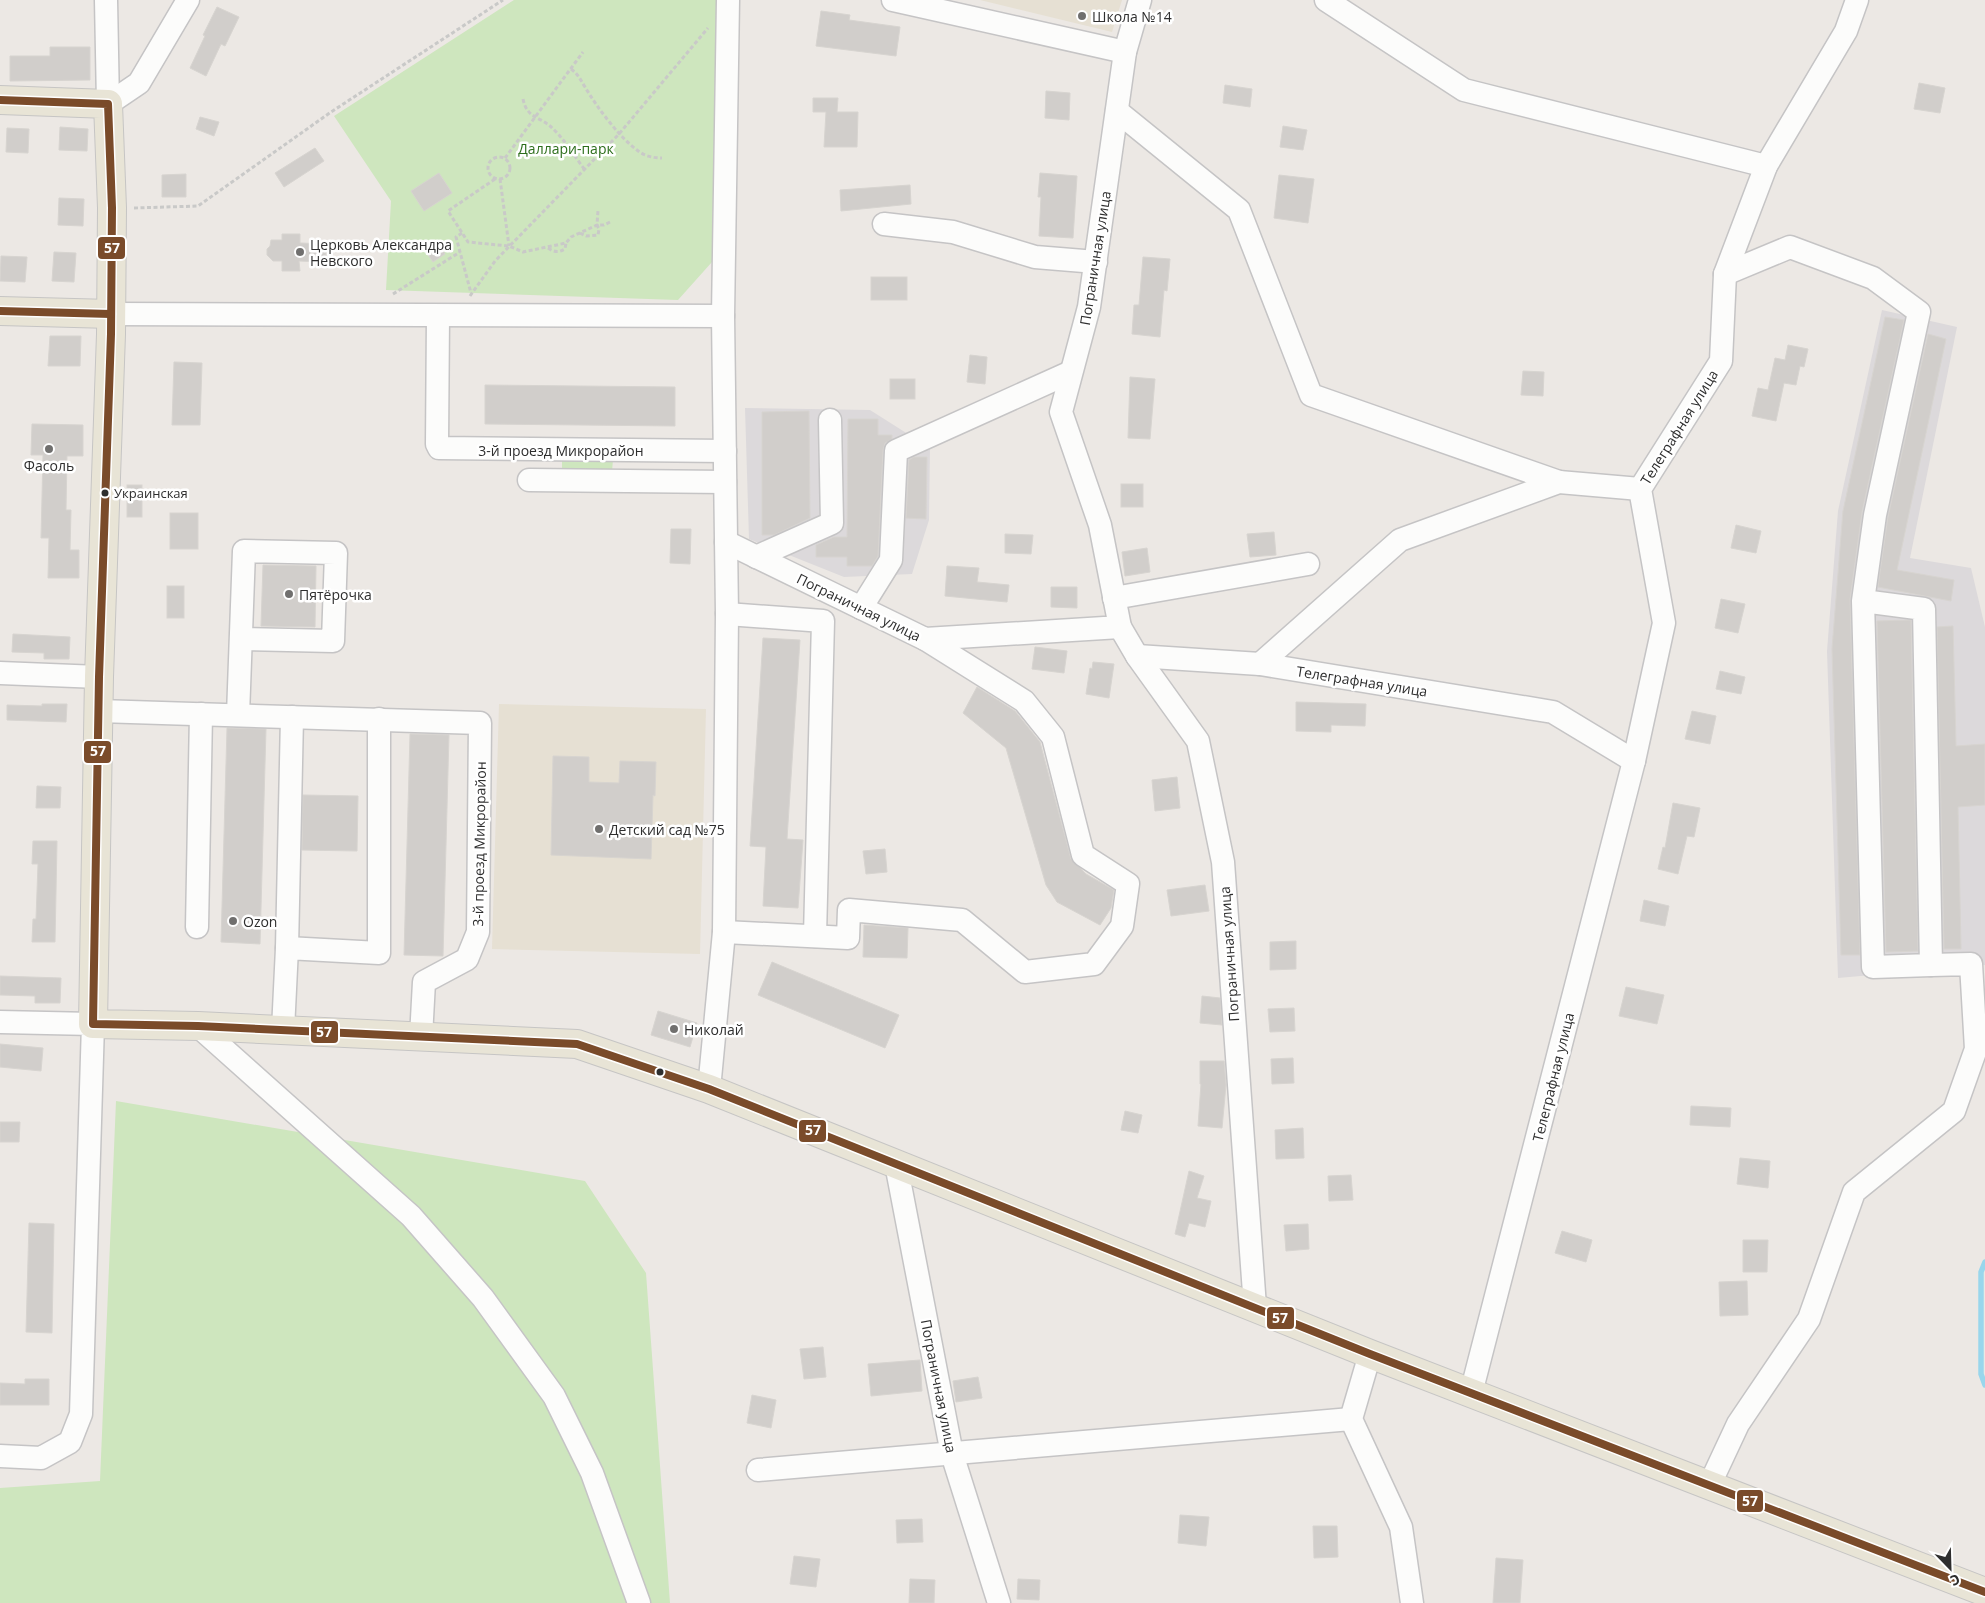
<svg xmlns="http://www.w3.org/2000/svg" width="1985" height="1603" font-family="'Open Sans',sans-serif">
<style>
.industrial{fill:#dcd9db}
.education{fill:#e6e0d3}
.green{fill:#cee6be}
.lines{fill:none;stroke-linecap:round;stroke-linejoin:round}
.stream{stroke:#99d6ec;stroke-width:5.5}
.building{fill:#d1cecb;stroke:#d7d4d0}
.minor-casing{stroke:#c5c4c5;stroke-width:25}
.major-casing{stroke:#c6c5c4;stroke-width:30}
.path{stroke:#c9c9c8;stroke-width:3;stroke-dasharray:4 2.5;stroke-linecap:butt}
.minor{stroke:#fcfcfb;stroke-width:22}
.major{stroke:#e8e4d6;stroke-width:28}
.bus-1-casing{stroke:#fff;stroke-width:11}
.bus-1{stroke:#7a4b2a;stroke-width:8}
.poi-dot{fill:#706f6e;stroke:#fff;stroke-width:2}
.bus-dot{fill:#2e2e2e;stroke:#fff;stroke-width:2}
.labels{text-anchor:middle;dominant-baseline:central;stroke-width:5;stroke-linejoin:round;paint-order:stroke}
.bus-label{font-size:13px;fill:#2e2e2e;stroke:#fff;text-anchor:start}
.poi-label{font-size:14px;fill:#2e2e2e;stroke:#fff;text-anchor:start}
.park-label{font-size:14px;fill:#2c6e1b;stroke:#fff}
.street-label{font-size:14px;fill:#2e2e2e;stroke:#fff}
.line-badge{stroke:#fff;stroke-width:2}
.badge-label{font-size:14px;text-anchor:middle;font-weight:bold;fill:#fff}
</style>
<rect width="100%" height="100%" fill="#ece8e4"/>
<g class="industrial">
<path d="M1882,310L1957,327L1910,558L1971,568L1985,627V965L1838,978L1827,651L1838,511Z"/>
<path d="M745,408L870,410L930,448L929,520L912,574L844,577L749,539Z"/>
</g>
<g class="education">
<path d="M980,0H1122L1112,32Z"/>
<path d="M499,704L706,709L700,954L492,949Z"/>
</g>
<g class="green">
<path d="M514,0H717L712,262L678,300L386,290L391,201L334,116Z"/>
<path d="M562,457L613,458L612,473L562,472Z"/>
<path d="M116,1101L585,1181L646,1273L670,1603H0V1488L100,1481Z"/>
</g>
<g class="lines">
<path class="stream" d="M1985,1262L1981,1272V1374L1985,1385"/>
</g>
<g class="building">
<path d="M217,7L239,17L225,46L221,44L206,76L190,68L205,36L203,35Z"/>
<path d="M821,11L850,15L849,20L900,27L896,56L816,46Z"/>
<path d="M50,47H90V80L10,81V56H50Z"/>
<path d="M1919,83L1945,88L1940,113L1914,109Z"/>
<path d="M1225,85L1252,89L1250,107L1223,103Z"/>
<path d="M1046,91L1070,93L1069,120L1045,118Z"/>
<path d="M813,98H838L837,112H858L857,147H824L826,112H813Z"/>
<path d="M200,117L219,122L214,136L196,129Z"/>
<path d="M1283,126L1307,130L1303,150L1280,147Z"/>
<path d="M60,127L88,129L87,151L59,150Z"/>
<path d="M7,128L29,129L28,153L6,152Z"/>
<path d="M315,148L324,161L284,187L275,173Z"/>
<path d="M439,173L452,193L424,211L411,191Z"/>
<path d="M1040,173L1077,176L1073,238L1039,236L1041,197H1038Z"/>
<path d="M186,174V197H162V175Z"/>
<path d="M1279,175L1314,179L1308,223L1274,218Z"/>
<path d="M910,185L911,204L841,211L840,190Z"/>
<path d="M59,198L84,199L83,226L58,225Z"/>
<path d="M282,234H300V243L326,244V262L299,261L300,271H282V261H273L267,255V249L270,246L271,240H282Z"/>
<path d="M436,240L445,254L433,262L424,249Z"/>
<path d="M54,252L76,253L74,282L52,281Z"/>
<path d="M1,256L27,257L25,282L0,281Z"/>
<path d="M1143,257L1170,259L1167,291L1164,290L1160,337L1132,334L1134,305H1139Z"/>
<rect x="871" y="277" width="36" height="23"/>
<path d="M1885,317L1904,320L1862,512L1850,599L1860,955H1841L1832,649L1843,511Z"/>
<path d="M1928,334L1946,339L1897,570L1954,580L1951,601L1878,587L1888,517Z"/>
<path d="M50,336H81L80,366H48Z"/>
<path d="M1788,345L1808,349L1804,367L1800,366L1796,385L1784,383L1776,421L1752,416L1758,388L1768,390L1775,358L1785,360Z"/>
<path d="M970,355L987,357L985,384L967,382Z"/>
<path d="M174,362L202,363L200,425H172Z"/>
<path d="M1523,371L1544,372L1543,396L1521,395Z"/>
<path d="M1130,377L1155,379L1150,439L1128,438Z"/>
<rect x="890" y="379" width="25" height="20"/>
<path d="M485,385L675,387V426L485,424Z"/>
<path d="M809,411L810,518L774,535H762V412Z"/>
<path d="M848,419H878V435H892V439L885,443L883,450L878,556L872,566H847V557H816V545L834,537H847Z"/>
<path d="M32,424L83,425V456H67L66,510H71L70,550H79V578H48L49,538H41L43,455H31Z"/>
<path d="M914,457H927L926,519L906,518L909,460Z"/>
<rect x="1121" y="484" width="22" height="23"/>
<rect x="127" y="485" width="15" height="32"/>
<rect x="170" y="513" width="28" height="36"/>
<path d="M1736,525L1761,531L1756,553L1731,548Z"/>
<path d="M671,529H691L690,564L670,563Z"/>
<path d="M1274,532L1276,555L1250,557L1247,534Z"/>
<path d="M1005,534L1033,535L1031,554L1005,553Z"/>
<path d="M1147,548L1150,572L1125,576L1122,552Z"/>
<path d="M263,565L316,566L315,627L261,626Z"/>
<path d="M947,566L979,568L977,582L1009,585L1007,602L945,596Z"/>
<rect x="167" y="586" width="17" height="32"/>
<path d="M1051,587H1077V608L1051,607Z"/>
<path d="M1721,599L1745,604L1738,633L1715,628Z"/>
<path d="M1911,620L1918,951L1886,952L1877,621Z"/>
<path d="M1953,626L1956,746L1985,744V805L1958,807L1961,949H1944L1937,627Z"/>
<path d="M13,634L70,637L69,659H44V653L12,652Z"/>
<path d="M763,638L800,640L787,839L803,840L798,908L763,906L766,847L750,846Z"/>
<path d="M1035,647L1067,651L1064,673L1032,669Z"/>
<path d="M1093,662L1114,664L1109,698L1086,694L1090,668L1092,669Z"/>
<path d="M1720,671L1745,677L1741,694L1716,689Z"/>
<path d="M977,687L1015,711L1040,742L1071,859L1086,874L1114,890L1111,908L1100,925L1057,902L1046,885L1006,748L963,713Z"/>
<path d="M1296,702L1366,704L1365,726L1331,725V732L1296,731Z"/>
<path d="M42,704H67L66,722L7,720V705L42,706Z"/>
<path d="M1692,711L1716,716L1710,744L1685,739Z"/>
<path d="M227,728L266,729L260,944L221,942Z"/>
<path d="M410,734L449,735L443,956L404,955Z"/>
<path d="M553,756L589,757V782L619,783L620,761L656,762L655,796L653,795L651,859L551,855Z"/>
<path d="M1177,777L1180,808L1155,811L1152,780Z"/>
<path d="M37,786L61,787L60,808H36Z"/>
<path d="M303,795L358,796L357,851L302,850Z"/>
<path d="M1673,803L1700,808L1694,837L1687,836L1678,874L1658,869L1663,847L1665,848Z"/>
<path d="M33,841H57L55,942H32L33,919H36L38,864H32Z"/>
<path d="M885,849L887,872L866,874L863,851Z"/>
<path d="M1205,885L1209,911L1171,916L1167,890Z"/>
<path d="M1644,900L1669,906L1665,926L1640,921Z"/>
<path d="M864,925L908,928L907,958L863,957Z"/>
<path d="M1296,941V969L1270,970V942Z"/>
<path d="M772,962L899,1015L885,1048L758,995Z"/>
<path d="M0,976L61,978L60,1003H35V996L0,995Z"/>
<path d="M1626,987L1664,995L1657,1024L1619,1016Z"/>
<path d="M1202,996L1220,998L1222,1025L1200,1023Z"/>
<path d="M1294,1008L1295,1031L1270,1032L1268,1009Z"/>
<path d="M658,1011L697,1023L690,1047L651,1035Z"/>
<path d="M0,1044L43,1048L41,1071L0,1067Z"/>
<path d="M1293,1058L1294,1083L1272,1084L1271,1059Z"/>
<path d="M1200,1061H1224L1226,1085L1222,1128L1198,1126L1201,1084H1200Z"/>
<path d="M1691,1106L1731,1108L1730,1127L1690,1125Z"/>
<path d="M1125,1111L1142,1115L1138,1133L1121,1130Z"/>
<path d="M0,1122H20L19,1142H0Z"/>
<path d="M1303,1128L1304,1158L1276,1159L1275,1130Z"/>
<path d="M1740,1158L1770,1161L1768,1188L1737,1184Z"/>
<path d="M1189,1171L1204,1176L1197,1198L1211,1201L1205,1227L1189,1223L1185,1237L1175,1234Z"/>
<path d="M1351,1175L1353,1200L1329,1201L1328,1176Z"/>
<path d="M29,1223L54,1224L52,1333L26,1332Z"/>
<path d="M1308,1224L1309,1249L1286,1251L1284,1225Z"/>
<path d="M1562,1231L1592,1240L1586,1262L1555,1253Z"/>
<path d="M1743,1240H1768L1767,1272H1743Z"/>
<path d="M1747,1281L1748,1315L1720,1316L1719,1282Z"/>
<path d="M823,1347L826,1377L804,1379L800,1349Z"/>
<path d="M920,1360L922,1391L871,1396L868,1364Z"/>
<path d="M978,1377L982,1398L956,1402L953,1381Z"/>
<path d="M25,1379H49V1405H0V1383L25,1384Z"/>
<path d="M752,1395L776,1400L771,1428L747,1423Z"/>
<path d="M1180,1515L1209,1517L1206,1546L1178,1543Z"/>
<path d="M922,1519L923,1542L897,1543L896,1520Z"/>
<path d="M1313,1526H1337L1338,1557L1314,1558Z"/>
<path d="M794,1556L820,1559L816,1587L790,1584Z"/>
<path d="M1496,1558L1523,1560L1520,1603H1493Z"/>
<path d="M910,1579L935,1580L934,1603H909Z"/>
<path d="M1018,1579L1040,1580L1039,1600L1017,1599Z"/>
</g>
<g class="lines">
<g class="minor-casing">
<g id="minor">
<path d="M106,0L108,104"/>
<path d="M893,0L1125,52"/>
<path d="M1326,0L1464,90L1766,166"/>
<path d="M108,104L139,83L188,0"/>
<path d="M1117,111L1239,210L1311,395L1559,482"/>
<path d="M884,224L953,232L1035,257L1096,262"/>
<path d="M1725,274L1790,247L1873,278L1919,312L1875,515L1863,601L1873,967L1931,965L1924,609L1863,601"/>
<path d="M111,314L723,316"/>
<path d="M438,316L437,444L439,448L725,451"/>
<path d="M529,480L725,482"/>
<path d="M726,542L925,639L1120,627L1100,525L1061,412L1089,307L1125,52L1140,0"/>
<path d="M756,557L832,523L830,420"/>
<path d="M1114,598L1308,564"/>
<path d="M861,608L891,560L896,451L1071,372"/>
<path d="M727,614L823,621L815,936"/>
<path d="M1120,627L1137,656L1198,741L1223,862L1255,1307"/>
<path d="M1137,656L1260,664L1553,712L1634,761"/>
<path d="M1260,664L1400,540L1559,482L1640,489"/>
<path d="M0,673L99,677"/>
<path d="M99,711L480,723L478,932L467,959L424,982L421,1037"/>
<path d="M238,715L244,551L336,553L333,641L241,639"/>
<path d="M197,927L201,714"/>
<path d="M724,932L848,938L849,910L962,920L1025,972L1094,964L1122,926L1128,884L1083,855L1053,737L1024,701L925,639"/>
<path d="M287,948L292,717"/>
<path d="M0,1022L93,1024L81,1414L70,1442L41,1458L0,1456"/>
<path d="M198,1026L411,1216L483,1298L554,1396L592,1473L639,1603"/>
<path d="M283,1030L287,948L379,953V719"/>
<path d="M709,1089L724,932L727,614L723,316L728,0"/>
<path d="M896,1164L952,1454L999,1603"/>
<path d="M1370,1354L1351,1419L1401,1527L1412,1603"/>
<path d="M1471,1393L1634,761L1664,623L1640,489L1721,361L1725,274L1766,166L1846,31L1857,0"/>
<path d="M758,1470L1351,1419"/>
<path d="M1709,1486L1738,1424L1809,1319L1854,1192L1954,1111L1976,1049L1971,964L1931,965"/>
</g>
</g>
<g class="major-casing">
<g id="major">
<path d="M0,100L108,104L112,208L111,334L99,677L93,1024L198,1026L577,1044L709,1089L1370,1354L1985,1592"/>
<path d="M0,311L111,314"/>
</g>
</g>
<g class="path">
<path d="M571,69C578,74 580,79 585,87C597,107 618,136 637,150C644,156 653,158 662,158"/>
<path d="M523,99C527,118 538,116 550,126C563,137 575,157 585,170"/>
<circle cx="499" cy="168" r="11"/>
<path d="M505,158L583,52"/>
<path d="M495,179L448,211L468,242L509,246L523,252L566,243L571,237L597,225L598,210"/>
<path d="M500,179L509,246"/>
<path d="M134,208L198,206L331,112L503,0"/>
<path d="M462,233L456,237L471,293"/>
<path d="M580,233L586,236L598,235L599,229L597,225H604L612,221"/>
<path d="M548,248C554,252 558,253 565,249L566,243"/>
<path d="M393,294L460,252"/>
<path d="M470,296L495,261L619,134L708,28"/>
</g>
<use href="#minor" class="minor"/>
<use href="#major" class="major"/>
<g class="bus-1-casing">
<g id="bus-1">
<path d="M0,100L108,104L112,208L111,334L99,677L93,1024L198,1026L577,1044L709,1089L1370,1354L1985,1592"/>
<path d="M0,311L111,314"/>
</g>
</g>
<use href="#bus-1" class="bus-1"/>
</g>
<g class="poi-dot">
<circle cx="1082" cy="16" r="5"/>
<circle cx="300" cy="252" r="5"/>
<circle cx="49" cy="449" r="5"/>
<circle cx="289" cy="594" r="5"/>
<circle cx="599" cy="829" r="5"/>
<circle cx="233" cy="921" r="5"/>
<circle cx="674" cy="1029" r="5"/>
</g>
<g class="bus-dot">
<circle cx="105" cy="493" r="4.5"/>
<circle cx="660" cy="1072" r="4.5"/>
</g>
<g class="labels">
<g class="bus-label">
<text x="114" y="493">Украинская</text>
</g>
<g class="poi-label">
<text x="1092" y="16">Школа №14</text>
<text x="310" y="244">Церковь Александра<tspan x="310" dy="16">Невского</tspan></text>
<text x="49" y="465" text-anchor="middle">Фасоль</text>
<text x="299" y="594">Пятёрочка</text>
<text x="609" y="829">Детский сад №75</text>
<text x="243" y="921">Ozon</text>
<text x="684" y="1029">Николай</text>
</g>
<g class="park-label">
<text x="566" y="148">Даллари-парк</text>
</g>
<g class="street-label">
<text transform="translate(1095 258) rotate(-81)">Пограничная улица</text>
<text transform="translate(1679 427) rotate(-58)">Телеграфная улица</text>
<text x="561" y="450">3-й проезд Микрорайон</text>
<text transform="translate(859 607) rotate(26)">Пограничная улица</text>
<text transform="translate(1362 681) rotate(9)">Телеграфная улица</text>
<text transform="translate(479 844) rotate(-89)">3-й проезд Микрорайон</text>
<text transform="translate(1229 954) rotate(-94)">Пограничная улица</text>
<text transform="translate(1553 1077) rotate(-76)">Телеграфная улица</text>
<text transform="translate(939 1386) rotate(79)">Пограничная улица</text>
</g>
</g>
<g class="line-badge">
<rect x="97" y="236" width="29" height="24" rx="5" fill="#7a4b2a"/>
<rect x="83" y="740" width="29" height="24" rx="5" fill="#7a4b2a"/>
<rect x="310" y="1020" width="29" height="24" rx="5" fill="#7a4b2a"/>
<rect x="798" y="1119" width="29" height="24" rx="5" fill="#7a4b2a"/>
<rect x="1266" y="1306" width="29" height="24" rx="5" fill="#7a4b2a"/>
<rect x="1736" y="1489" width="28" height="24" rx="5" fill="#7a4b2a"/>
</g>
<g class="badge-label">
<text x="112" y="253">57</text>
<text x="98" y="756">57</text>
<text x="324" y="1037">57</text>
<text x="813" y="1135">57</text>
<text x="1280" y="1323">57</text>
<text x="1750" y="1506">57</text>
</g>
<g transform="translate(1950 1568) rotate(157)" stroke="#ffffff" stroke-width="4" paint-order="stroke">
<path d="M0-4L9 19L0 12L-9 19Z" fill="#2e2e2e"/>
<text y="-8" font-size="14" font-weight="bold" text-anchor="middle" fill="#2e2e2e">С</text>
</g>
</svg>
